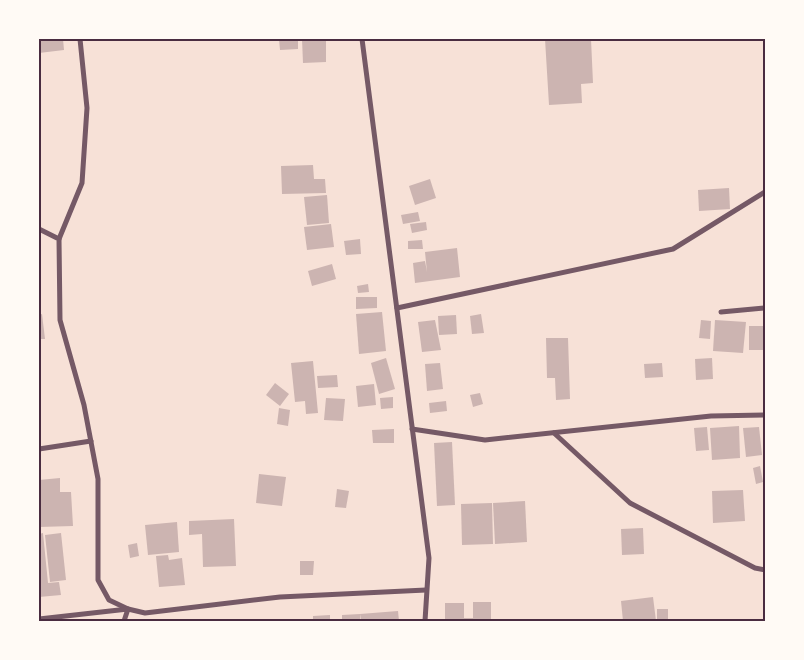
<svg xmlns="http://www.w3.org/2000/svg" width="804" height="660" font-family="'Playfair Display',serif">
<style>
.building{fill:#ccb4b1}
.lines{fill:none;stroke-linecap:round;stroke-linejoin:round}
.minor{stroke:#755966;stroke-width:5}
.neatline{fill:none;stroke:#4a2c40;stroke-width:2}
</style>
<rect width="100%" height="100%" fill="#f7e1d7"/>
<g class="building">
<path d="M39,39H63L64,50L39,53Z"/>
<path d="M279,39H298V49L280,50Z"/>
<path d="M302,39H326V62L303,63Z"/>
<path d="M545,39H591L593,83L581,84L582,103L549,105Z"/>
<path d="M313,165L314,179H325L326,193L282,194L281,166Z"/>
<path d="M430,179L436,198L415,205L409,186Z"/>
<path d="M729,188L730,209L699,211L698,190Z"/>
<path d="M327,195L329,223L307,225L304,197Z"/>
<path d="M418,212L420,221L403,224L401,215Z"/>
<path d="M426,222L427,230L412,233L410,224Z"/>
<path d="M331,224L334,247L307,250L304,227Z"/>
<path d="M360,239L361,254L346,255L344,241Z"/>
<path d="M422,240L423,249H408V241Z"/>
<path d="M457,248L460,277L415,283L413,263L425,261L427,272L425,252Z"/>
<path d="M332,264L336,279L312,286L308,271Z"/>
<path d="M368,284L369,292L358,293L357,286Z"/>
<path d="M356,297H377V308L356,309Z"/>
<path d="M382,312L386,351L359,354L356,314Z"/>
<path d="M42,314L45,339H39V315Z"/>
<path d="M481,314L484,333L472,334L470,316Z"/>
<path d="M456,315L457,334L439,335L438,316Z"/>
<path d="M435,320L441,350L422,352L418,322Z"/>
<path d="M701,320L711,321L710,339L699,338Z"/>
<path d="M715,320L746,322L743,353L713,351Z"/>
<rect x="749" y="326" width="16" height="24"/>
<path d="M546,338H568L570,399L556,400L555,378H547Z"/>
<path d="M386,358L395,389L379,394L371,363Z"/>
<path d="M712,358L713,379L696,380L695,359Z"/>
<path d="M313,361L318,413L306,414L305,401L295,402L291,363Z"/>
<path d="M440,363L443,389L427,391L425,364Z"/>
<path d="M662,363L663,377L645,378L644,364Z"/>
<path d="M337,375L338,387L318,388L317,376Z"/>
<path d="M275,383L289,394L280,406L266,395Z"/>
<path d="M374,384L376,405L358,407L356,386Z"/>
<path d="M480,393L483,404L473,407L470,395Z"/>
<path d="M393,397V408L381,409L380,398Z"/>
<path d="M326,398L345,399L343,421L324,420Z"/>
<path d="M446,401L447,411L430,413L429,403Z"/>
<path d="M279,408L290,410L288,426L277,424Z"/>
<path d="M739,426L740,458L712,460L710,428Z"/>
<path d="M707,427L709,450L696,451L694,428Z"/>
<path d="M759,427L762,455L746,457L743,428Z"/>
<path d="M394,429V443H373L372,430Z"/>
<path d="M452,442L455,505L437,506L434,443Z"/>
<path d="M760,466L763,482L756,484L753,468Z"/>
<path d="M259,474L286,477L282,506L256,503Z"/>
<path d="M60,478V492H71L73,526L39,527V480Z"/>
<path d="M337,489L349,491L346,508L335,507Z"/>
<path d="M743,490L745,521L713,523L712,491Z"/>
<path d="M525,501L527,542L495,544L493,503Z"/>
<path d="M492,503L493,544L462,545L461,504Z"/>
<path d="M234,519L236,566L203,567L202,534L189,535V521Z"/>
<path d="M177,522L179,552L148,555L145,525Z"/>
<path d="M643,528L644,554L622,555L621,529Z"/>
<path d="M43,533L48,583L59,582L61,595L39,597V534Z"/>
<path d="M61,533L66,580L50,582L45,535Z"/>
<path d="M137,543L139,556L130,558L128,545Z"/>
<path d="M168,555L169,560L182,558L185,585L159,587L156,556Z"/>
<path d="M300,561H314L313,575H300Z"/>
<path d="M653,597L656,621H623L621,601Z"/>
<path d="M473,602H491V621H445V603H464V618H473Z"/>
<rect x="657" y="609" width="11" height="12"/>
<path d="M398,611L399,621H361L360,614Z"/>
<path d="M360,614V621H342V615Z"/>
<path d="M330,615V621H313V616Z"/>
</g>
<g class="lines">
<g class="minor">
<path d="M362,39L429,558L425,621"/>
<path d="M39,229L59,239L60,320L84,405L98,479V580L109,600L128,609L145,613L280,597L426,590"/>
<path d="M59,239L82,183L87,108L80,39"/>
<path d="M397,308L673,249L765,192"/>
<path d="M721,312L765,308"/>
<path d="M412,429L485,440L711,416L765,415"/>
<path d="M554,433L630,503L755,568L765,570"/>
<path d="M39,449L91,441"/>
<path d="M39,619L128,609L124,621"/>
</g>
</g>
<rect width="804" height="660" fill="none" stroke="#fffaf5" stroke-width="80"/>
<rect x="40" y="40" width="724" height="580" class="neatline"/>
</svg>
